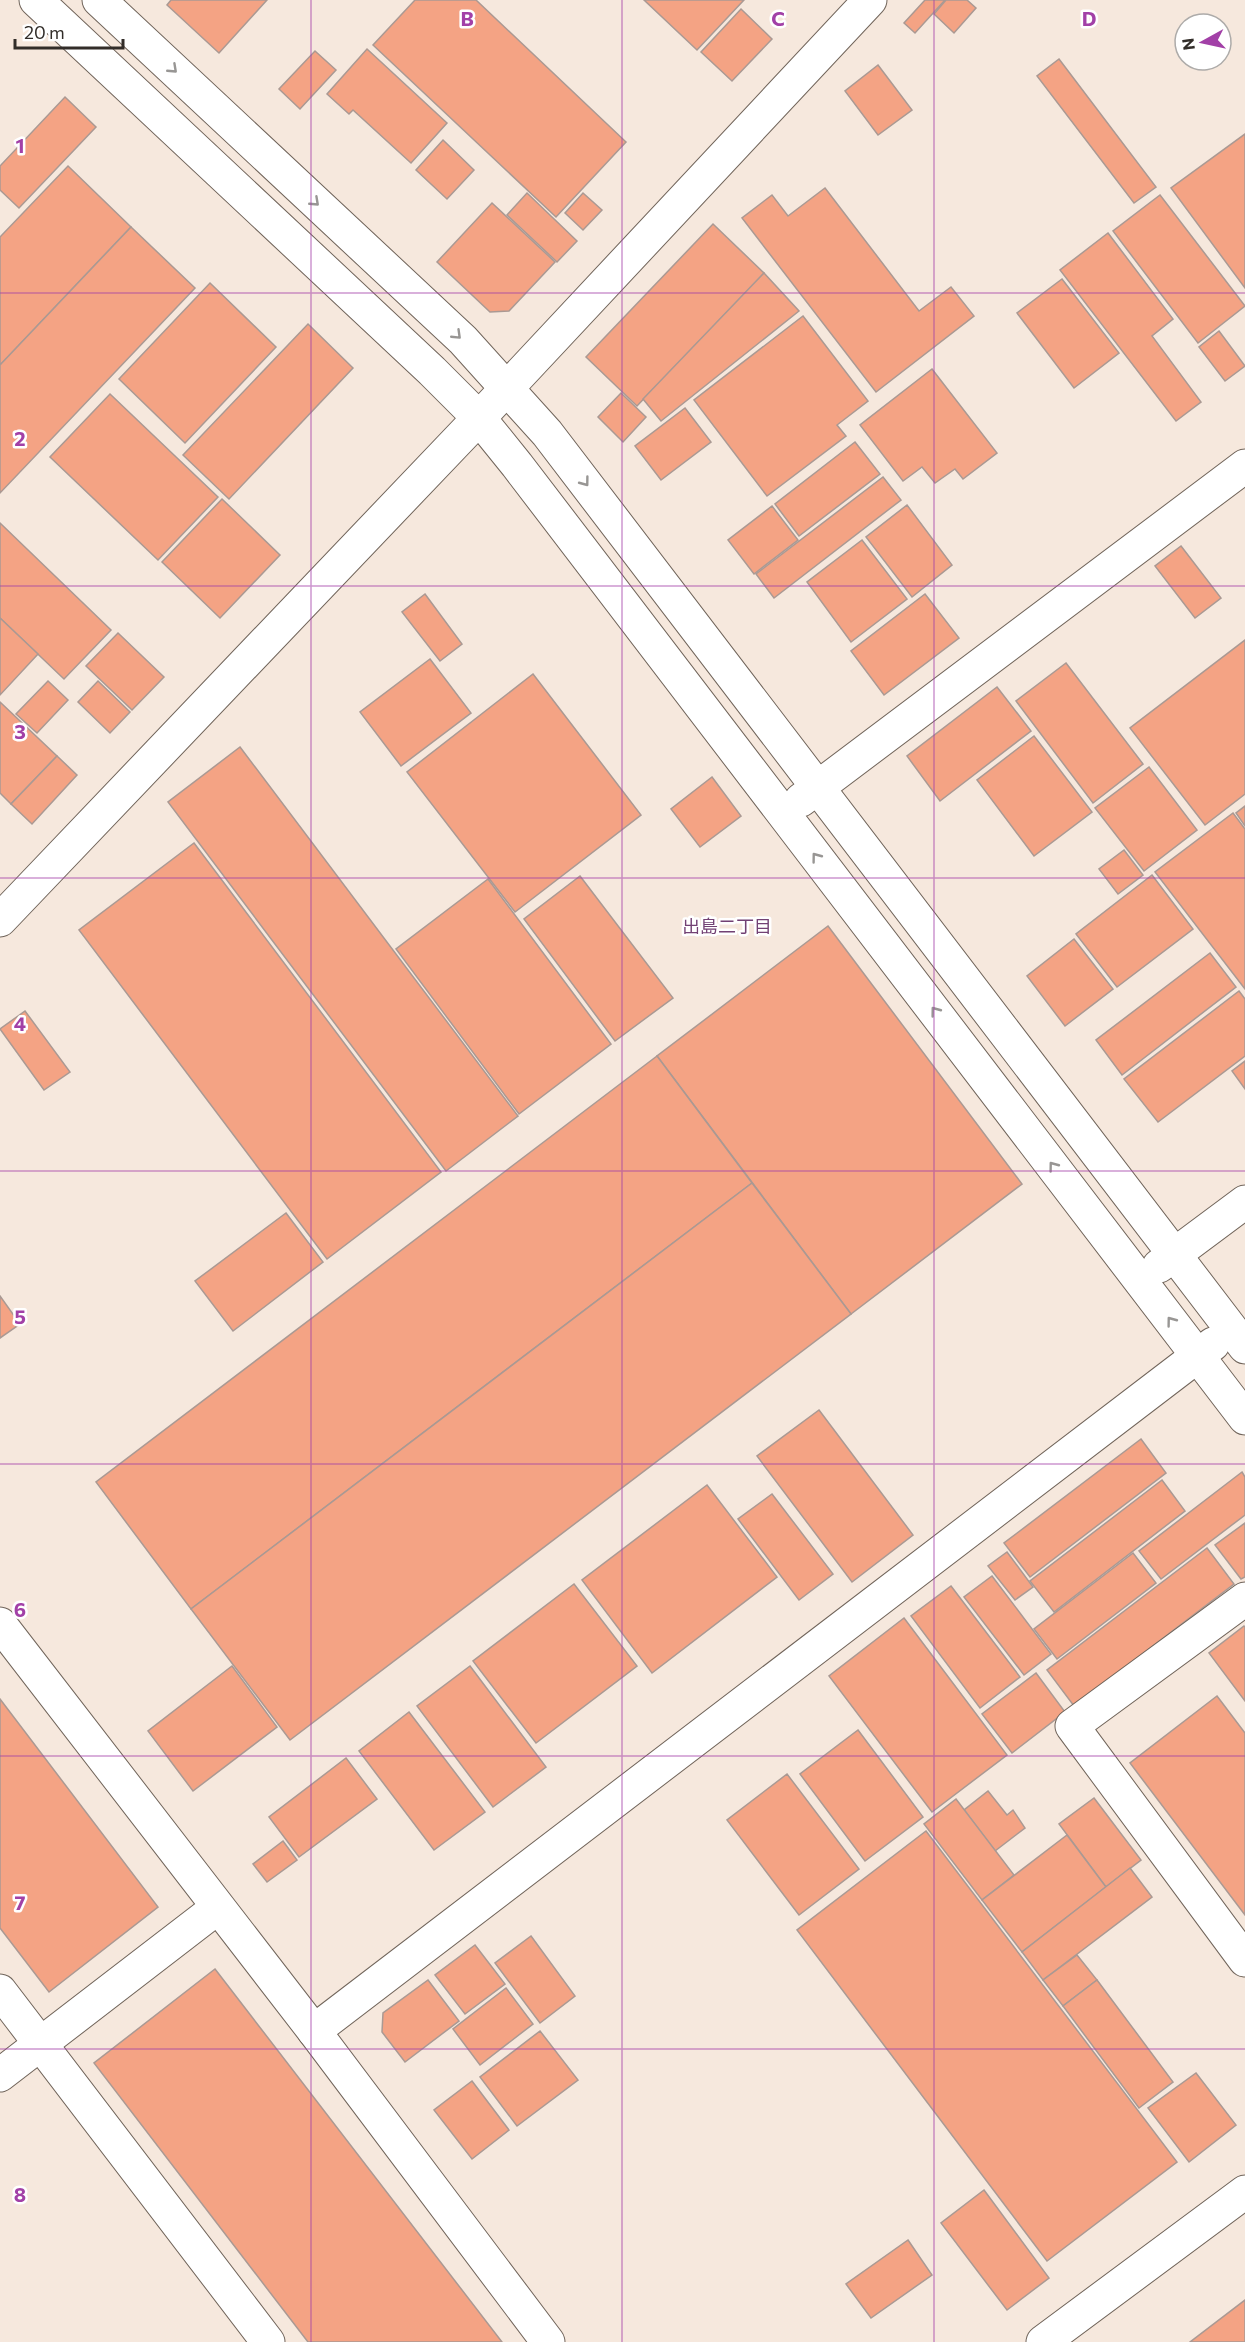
<svg xmlns="http://www.w3.org/2000/svg" width="1245" height="2342" font-family="Commissioner,'Noto Sans JP',sans-serif">
<style>
.building{fill:#f4a384;stroke:#aa9993;stroke-width:1.5}
.lines{fill:none;stroke-linecap:round;stroke-linejoin:round}
.minor-casing{stroke:#70645a;stroke-width:35}
.minor{stroke:#fff;stroke-width:33}
.oneway{stroke:#989694}
.grid{fill:none;stroke:#a240a7;stroke-width:1.5;stroke-opacity:0.55}
.labels{text-anchor:middle;dominant-baseline:central;stroke-width:5;stroke-linejoin:round;paint-order:stroke}
.neighbourhood-label{font-size:18px;fill:#724174;stroke:#fff}
.grid-label{font-size:20px;text-anchor:middle;font-weight:bold;fill:#a240a7;stroke:#fff;stroke-width:5;stroke-linejoin:round;paint-order:stroke}
</style>
<rect width="100%" height="100%" fill="#f6e8dd"/>
<g class="building">
<path d="M171,0H267L219,53L167,5Z"/>
<path d="M415,0H476L626,142L556,217L373,45Z"/>
<path d="M644,0H744L697,50Z"/>
<path d="M925,0H945L915,33L904,23Z"/>
<path d="M946,0H967L976,8L954,33L934,14Z"/>
<path d="M741,9L772,39L732,81L701,52Z"/>
<path d="M367,49L447,123L411,163L353,110L349,114L327,94Z"/>
<path d="M315,51L336,70L300,109L279,89Z"/>
<path d="M1059,59L1156,187L1134,203L1037,76Z"/>
<path d="M878,65L912,110L878,135L845,91Z"/>
<path d="M65,97L96,127L19,208L0,190V166Z"/>
<path d="M1245,134V288L1171,188Z"/>
<path d="M443,140L474,170L447,199L416,170Z"/>
<path d="M68,166L131,227L0,365V237Z"/>
<path d="M825,188L919,311L951,287L974,316L876,392L742,218L772,195L788,216Z"/>
<path d="M527,193L577,241L557,262L507,215Z"/>
<path d="M583,193L602,210L583,230L565,213Z"/>
<path d="M1160,195L1245,306L1198,343L1113,231Z"/>
<path d="M492,203L555,262L509,311L490,312L437,262Z"/>
<path d="M713,224L764,273L637,406L586,357Z"/>
<path d="M131,227L195,288L0,493V365Z"/>
<path d="M1108,233L1173,319L1152,336L1201,402L1176,421L1060,270Z"/>
<path d="M764,273L799,311L661,421L643,399Z"/>
<path d="M1062,279L1119,353L1074,388L1017,313Z"/>
<path d="M210,283L276,347L185,443L119,379Z"/>
<path d="M803,316L868,401L837,425L846,436L767,496L694,400Z"/>
<path d="M308,324L353,368L229,499L183,455Z"/>
<path d="M1219,331L1245,366L1225,381L1199,347Z"/>
<path d="M932,369L997,453L963,479L955,469L935,483L922,467L903,481L860,425Z"/>
<path d="M621,393L646,417L623,442L598,417Z"/>
<path d="M110,394L218,497L158,560L50,457Z"/>
<path d="M685,408L711,442L661,480L635,446Z"/>
<path d="M855,442L880,474L799,536L775,504Z"/>
<path d="M883,477L901,500L774,598L756,574Z"/>
<path d="M222,499L280,555L220,618L162,562Z"/>
<path d="M907,505L952,565L912,597L866,537Z"/>
<path d="M772,506L798,540L754,574L728,540Z"/>
<path d="M0,523L111,630L64,679L0,618Z"/>
<path d="M862,540L907,599L851,642L807,582Z"/>
<path d="M1181,546L1221,598L1195,618L1155,566Z"/>
<path d="M425,594L462,644L440,661L402,612Z"/>
<path d="M925,594L959,638L884,695L851,651Z"/>
<path d="M0,618L38,654L0,695Z"/>
<path d="M118,633L164,677L132,710L86,666Z"/>
<path d="M1245,640V794L1205,825L1130,728Z"/>
<path d="M430,659L471,713L401,766L360,712Z"/>
<path d="M1066,663L1143,764L1093,803L1016,701Z"/>
<path d="M533,674L641,815L515,912L407,772Z"/>
<path d="M48,681L68,700L37,733L16,714Z"/>
<path d="M98,681L130,712L110,733L78,702Z"/>
<path d="M997,687L1031,731L940,801L907,756Z"/>
<path d="M0,702L57,756L11,804L0,793Z"/>
<path d="M1034,736L1092,812L1034,856L977,780Z"/>
<path d="M240,747L518,1116L446,1171L168,802Z"/>
<path d="M57,756L77,775L32,824L11,804Z"/>
<path d="M1149,767L1197,830L1144,871L1095,808Z"/>
<path d="M712,777L741,816L700,847L671,809Z"/>
<path d="M1245,806V826L1236,813Z"/>
<path d="M1233,813L1245,829V989L1155,872Z"/>
<path d="M194,843L441,1172L327,1259L79,930Z"/>
<path d="M1124,850L1143,875L1118,894L1099,869Z"/>
<path d="M1152,875L1193,929L1117,987L1076,934Z"/>
<path d="M580,876L673,998L615,1041L524,919Z"/>
<path d="M488,879L611,1044L519,1114L396,949Z"/>
<path d="M828,926L1022,1184L851,1314L657,1056Z"/>
<path d="M1074,939L1113,989L1065,1026L1027,976Z"/>
<path d="M1210,953L1236,987L1122,1075L1096,1040Z"/>
<path d="M1239,991L1245,999V1056L1158,1122L1124,1079Z"/>
<path d="M25,1011L70,1072L44,1090L0,1029Z"/>
<path d="M657,1056L752,1183L191,1609L96,1482Z"/>
<path d="M1245,1061V1089L1232,1071Z"/>
<path d="M752,1183L851,1314L290,1740L191,1609Z"/>
<path d="M286,1213L323,1262L233,1331L195,1281Z"/>
<path d="M0,1296L20,1324L0,1338Z"/>
<path d="M819,1410L913,1535L852,1582L757,1456Z"/>
<path d="M1141,1439L1166,1473L1030,1577L1004,1543Z"/>
<path d="M1242,1472L1245,1477V1515L1161,1579L1139,1551Z"/>
<path d="M1162,1480L1185,1511L1054,1612L1030,1581Z"/>
<path d="M707,1485L777,1577L652,1673L582,1580Z"/>
<path d="M772,1494L833,1574L799,1600L738,1519Z"/>
<path d="M1245,1523V1577L1241,1579L1215,1545Z"/>
<path d="M1207,1548L1234,1584L1074,1706L1047,1670Z"/>
<path d="M1007,1552L1033,1587L1015,1600L988,1566Z"/>
<path d="M1133,1553L1156,1583L1057,1659L1034,1629Z"/>
<path d="M992,1576L1051,1654L1024,1675L964,1597Z"/>
<path d="M574,1584L637,1666L536,1743L473,1661Z"/>
<path d="M951,1586L1020,1677L980,1708L911,1616Z"/>
<path d="M904,1618L1007,1755L932,1812L829,1676Z"/>
<path d="M1244,1626L1245,1627V1701L1209,1653Z"/>
<path d="M232,1666L277,1727L193,1791L148,1731Z"/>
<path d="M470,1666L546,1767L493,1807L417,1706Z"/>
<path d="M1036,1673L1065,1712L1012,1753L982,1714Z"/>
<path d="M1217,1696L1245,1733V1915L1130,1763Z"/>
<path d="M0,1699L158,1907L49,1992L0,1928Z"/>
<path d="M409,1712L485,1812L434,1850L359,1751Z"/>
<path d="M858,1730L923,1817L865,1861L800,1774Z"/>
<path d="M346,1758L377,1799L299,1857L269,1817Z"/>
<path d="M787,1774L859,1869L799,1915L727,1820Z"/>
<path d="M988,1791L1007,1815L1013,1810L1025,1828L995,1851L964,1810Z"/>
<path d="M1094,1798L1141,1860L1106,1887L1059,1824Z"/>
<path d="M956,1799L1014,1875L982,1900L924,1824Z"/>
<path d="M926,1831L1177,2162L1047,2261L797,1930Z"/>
<path d="M1067,1835L1106,1887L1022,1952L982,1900Z"/>
<path d="M283,1841L297,1860L267,1882L253,1864Z"/>
<path d="M1130,1868L1152,1897L1043,1980L1022,1952Z"/>
<path d="M531,1936L575,1996L540,2023L495,1963Z"/>
<path d="M475,1945L505,1984L465,2014L435,1975Z"/>
<path d="M1077,1955L1097,1980L1063,2006L1043,1980Z"/>
<path d="M215,1969L502,2342H308L94,2063Z"/>
<path d="M428,1980L459,2021L405,2062L382,2032L383,2013Z"/>
<path d="M1097,1980L1173,2082L1139,2108L1063,2006Z"/>
<path d="M506,1988L533,2024L480,2065L453,2029Z"/>
<path d="M540,2031L578,2080L517,2126L480,2077Z"/>
<path d="M1196,2073L1236,2125L1189,2162L1148,2108Z"/>
<path d="M472,2081L509,2130L472,2159L434,2110Z"/>
<path d="M984,2190L1049,2278L1007,2310L941,2223Z"/>
<path d="M908,2240L932,2275L871,2318L846,2284Z"/>
<path d="M1245,2300V2342H1190Z"/>
</g>
<g class="lines">
<g class="minor-casing">
<g id="minor">
<path d="M36,0L432,371L479,418L517,465L1245,1418"/>
<path d="M99,0L463,340L547,433L1245,1347"/>
<path d="M801,800L1245,466"/>
<path d="M0,920L479,418L870,0"/>
<path d="M1159,1266L1245,1202"/>
<path d="M1245,1599L1072,1726L1245,1960"/>
<path d="M0,1624L314,2031L548,2342"/>
<path d="M0,1991L268,2342"/>
<path d="M314,2031L1213,1344"/>
<path d="M0,2075L217,1908"/>
<path d="M1043,2342L1245,2192"/>
</g>
</g>
<use href="#minor" class="minor"/>
</g>
<defs><path id="oneway-chevron" d="M-2-3.5L2.5 0L-2 3.5" fill="none" stroke-width="1.6" stroke-linecap="round" stroke-linejoin="round" transform="scale(1.5)"/></defs>
<g class="oneway">
<use href="#oneway-chevron" transform="translate(173 69) rotate(43)"/>
<use href="#oneway-chevron" transform="translate(315 202) rotate(43)"/>
<use href="#oneway-chevron" transform="translate(457 335) rotate(44)"/>
<use href="#oneway-chevron" transform="translate(585 482) rotate(53)"/>
<use href="#oneway-chevron" transform="translate(816 857) rotate(-127)"/>
<use href="#oneway-chevron" transform="translate(935 1011) rotate(-127)"/>
<use href="#oneway-chevron" transform="translate(1053 1166) rotate(-127)"/>
<use href="#oneway-chevron" transform="translate(1171 1321) rotate(-127)"/>
</g>
<path class="grid" d="M311,0V2342M622,0V2342M934,0V2342M0,293H1245M0,586H1245M0,878H1245M0,1171H1245M0,1464H1245M0,1756H1245M0,2049H1245"/>
<g class="labels">
<g class="neighbourhood-label">
<text x="727" y="926">出島二丁目</text>
</g>
</g>
<g class="grid-label">
<text x="467" y="26">B</text>
<text x="778" y="26">C</text>
<text x="1089" y="26">D</text>
<text x="20" y="153">1</text>
<text x="20" y="446">2</text>
<text x="20" y="739">3</text>
<text x="20" y="1031">4</text>
<text x="20" y="1324">5</text>
<text x="20" y="1617">6</text>
<text x="20" y="1910">7</text>
<text x="20" y="2202">8</text>
</g>
<g transform="translate(1203 42) rotate(262)"><circle r="28" fill="#ffffff" stroke="#adaba9" stroke-width="1.5"/>
<path d="M0-4.5L10 22L0 15L-10 22Z" fill="#a240a7"/>
<text y="-9" font-size="16" font-weight="bold" text-anchor="middle" fill="#322d29">N</text>
</g>
<path d="M15 39v9h108v-9" fill="none" stroke="#322d29" stroke-width="3"/>
<text x="24" y="39" font-size="18" fill="#322d29" stroke="#ffffff" stroke-width="4.5" paint-order="stroke">20 m</text>
</svg>
